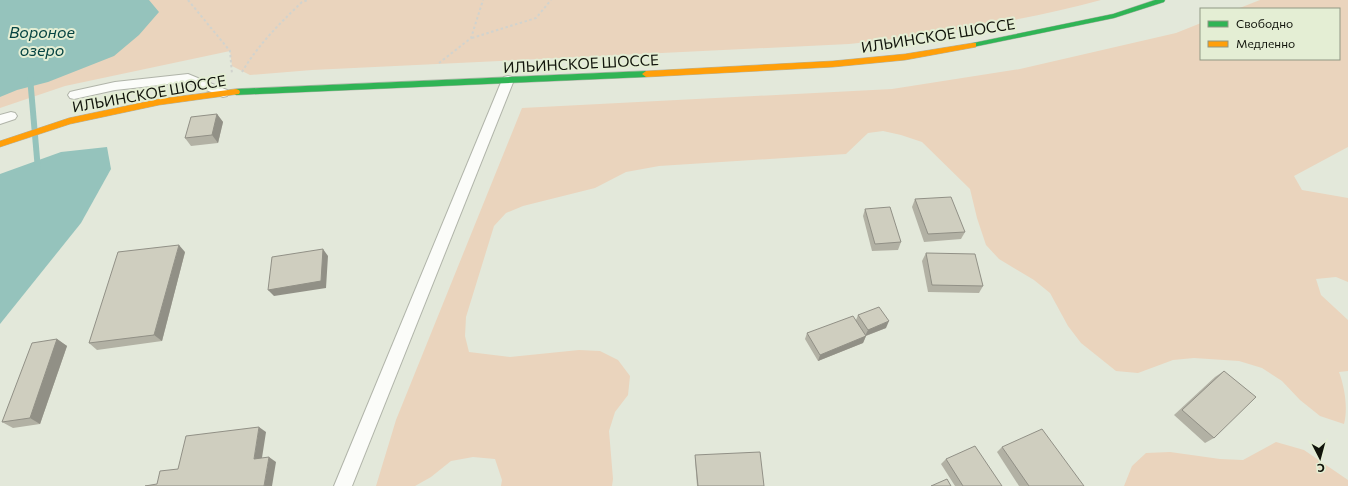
<svg xmlns="http://www.w3.org/2000/svg" width="1348" height="486" font-family="Commissioner,sans-serif">
<style>
.green{fill:#ead4bd}
.water{fill:#95c3bc}
.lines{fill:none;stroke-linecap:round;stroke-linejoin:round}
.stream{fill:#95c3bc;fill-rule:evenodd}
.lane-casing{stroke:#b0b4a9;stroke-width:2}
.fast-casing{stroke:#b0b4a9;stroke-width:1}
.slow-casing{stroke:#b0b4a9;stroke-width:1}
.path{stroke:#d1d3ce;stroke-width:2;stroke-dasharray:2.5 2.5;stroke-linecap:butt}
.lane{fill:#fbfcf9;fill-rule:evenodd}
.fast{fill:#30b455;fill-rule:evenodd}
.slow{fill:#ff9f0a;fill-rule:evenodd}
.wall{fill:#b2b1a4}
.shaded-wall{fill:#919086}
.building{fill:#cfcebf;stroke:#919086}
.labels{text-anchor:middle;dominant-baseline:central;stroke-width:4;stroke-linejoin:round;paint-order:stroke}
.street-label{font-size:15px;fill:#11140b;stroke:#e4eed4}
.water-label{font-size:16px;font-style:italic;fill:#074442;stroke:#e4eed4}
</style>
<rect width="100%" height="100%" fill="#e3e8da"/>
<g class="green">
<path d="M0,0H1101C1019,22 934,35 849,44L312,70L250,75L232,66L230,51L65,86L0,108Z"/>
<path d="M1260,0H1348V147L1294,176L1302,190L1348,198V282L1336,277L1316,279L1321,295L1348,320V371L1339,372C1345,388 1348,409 1344,424L1320,416L1300,400L1282,381L1262,368L1239,361L1194,358L1173,360L1138,373L1116,371L1081,343L1068,326L1050,293L1034,280L999,259L986,245L977,218L970,189L922,142L901,135L883,131L868,133L846,154L659,166L626,172L595,188L523,206L506,213L494,226L466,317L465,336L469,352L510,357L579,350L600,351L618,360L630,376L628,395L615,412L609,431L613,479L612,486H501L502,480L495,459L473,457L451,461L431,477L415,486H376L396,420L522,108L892,89L1020,69L1176,33L1201,23V59H1339V9H1237Z"/>
<path d="M1276,442L1304,450L1348,480V486H1124L1132,466L1146,453L1170,452L1220,459L1243,460Z"/>
</g>
<g class="water">
<path d="M0,0H149L159,12L139,35L114,56L48,82L17,90L0,97Z"/>
<path d="M107,147L111,169L81,223L0,324V174L61,152Z"/>
</g>
<g class="lines">
<path class="stream" d="M30,75L33,77L41,170L38,172L35,170L27,77Z"/>
<g class="lane-casing">
<g id="lane">
<path d="M188,74L227,90L229,93L227,96L223,97L187,82L115,90L74,99L70,98L68,95L70,92L74,91L115,82Z"/>
<path d="M508,76L512,77L514,80L352,486H334L502,80L504,77Z"/>
<path d="M11,112L15,113L17,116L15,119L0,124V115Z"/>
</g>
</g>
<g class="fast-casing">
<g id="fast">
<path d="M1155,0H1165L1164,2L1114,18L973,47L969,45L973,43L1113,14Z"/>
<path d="M646,71L650,74L646,77L236,95L232,92L236,89Z"/>
</g>
</g>
<g class="slow-casing">
<g id="slow">
<path d="M973,43H976V47L905,60L833,67L646,77L642,74L646,71L833,61L905,54Z"/>
<path d="M236,89L239,90L240,92L239,94L159,105L70,124L0,147V141L69,118L159,99Z"/>
</g>
</g>
<g class="path">
<path d="M188,0L230,51L232,74"/>
<path d="M472,38L536,18L551,0"/>
<path d="M439,63L471,38L483,0"/>
<path d="M242,72C258,45 279,24 302,2L308,0"/>
</g>
<use href="#lane" class="lane"/>
<use href="#fast" class="fast"/>
<use href="#slow" class="slow"/>
</g>
<g class="wall">
<path d="M217,114L223,122L218,143L191,146L185,138Z"/>
<path d="M915,199L965,232L961,239L924,242L912,207Z"/>
<path d="M865,209L901,242L898,250L872,251L863,216Z"/>
<path d="M185,252L162,341L97,350L89,343Z"/>
<path d="M926,253L983,286L979,293L928,292L922,261Z"/>
<path d="M858,315L886,328L866,336L863,343L818,361L805,339L807,333L856,320Z"/>
<path d="M57,339L67,346L40,424L13,428L2,422Z"/>
<path d="M1224,371L1214,438L1205,443L1174,415L1215,377Z"/>
<path d="M1002,447L1084,486H1019L997,452Z"/>
<path d="M695,455L764,486H697L695,460Z"/>
<path d="M946,459L1002,486H955L941,464Z"/>
</g>
<g class="shaded-wall">
<path d="M217,114L223,122L218,143L212,135Z"/>
<path d="M179,245L185,252L162,341L154,335Z"/>
<path d="M323,249L328,256L326,288L274,296L268,290Z"/>
<path d="M889,321L886,328L865,336L868,330Z"/>
<path d="M866,336L863,343L818,361L820,355Z"/>
<path d="M57,339L67,346L40,424L30,418Z"/>
<path d="M259,427L266,432L261,464L254,459Z"/>
<path d="M269,457L276,462L272,486H264Z"/>
</g>
<g class="building">
<path d="M217,114L212,135L185,138L191,117Z"/>
<path d="M951,197L965,232L928,234L915,199Z"/>
<path d="M890,207L901,242L875,244L865,209Z"/>
<path d="M179,245L154,335L89,343L118,252Z"/>
<path d="M323,249L321,281L268,290L272,257Z"/>
<path d="M926,253L975,254L983,286L932,285Z"/>
<path d="M879,307L889,321L868,330L858,315Z"/>
<path d="M853,316L866,336L820,355L807,333Z"/>
<path d="M57,339L30,418L2,422L32,343Z"/>
<path d="M1224,371L1256,397L1214,438L1182,410Z"/>
<path d="M259,427L254,459L269,457L264,486H145L157,484L160,471L178,469L186,436Z"/>
<path d="M1042,429L1084,486H1029L1002,447Z"/>
<path d="M975,446L1002,486H963L946,459Z"/>
<path d="M760,452L764,486H698L695,455Z"/>
<path d="M947,479L951,486H931Z"/>
</g>
<g class="labels">
<g class="street-label">
<text transform="translate(938 35) rotate(-9)">ИЛЬИНСКОЕ ШОССЕ</text>
<text transform="translate(581 63) rotate(-3)">ИЛЬИНСКОЕ ШОССЕ</text>
<text transform="translate(149 93) rotate(-10)">ИЛЬИНСКОЕ ШОССЕ</text>
</g>
<g class="water-label">
<text x="42" y="31">Вороное<tspan x="42" dy="18">озеро</tspan></text>
</g>
</g>
<rect x="1200" y="8" width="140" height="52" fill="#e4eed4" stroke="#909784"/>
<rect x="1208" y="21" width="20" height="6" fill="#30b455" stroke="#909784"/>
<text x="1236" y="28" font-size="12" fill="#11140b">Свободно</text>
<rect x="1208" y="41" width="20" height="6" fill="#ff9f0a" stroke="#909784"/>
<text x="1236" y="48" font-size="12" fill="#11140b">Медленно</text>
<g transform="translate(1320 458) rotate(174)" stroke="#e4eed4" stroke-width="3" paint-order="stroke">
<path d="M0-3L7 15L0 10L-7 15Z" fill="#11140b"/>
<text y="-6" font-size="11" font-weight="bold" text-anchor="middle" fill="#11140b">С</text>
</g>
</svg>
